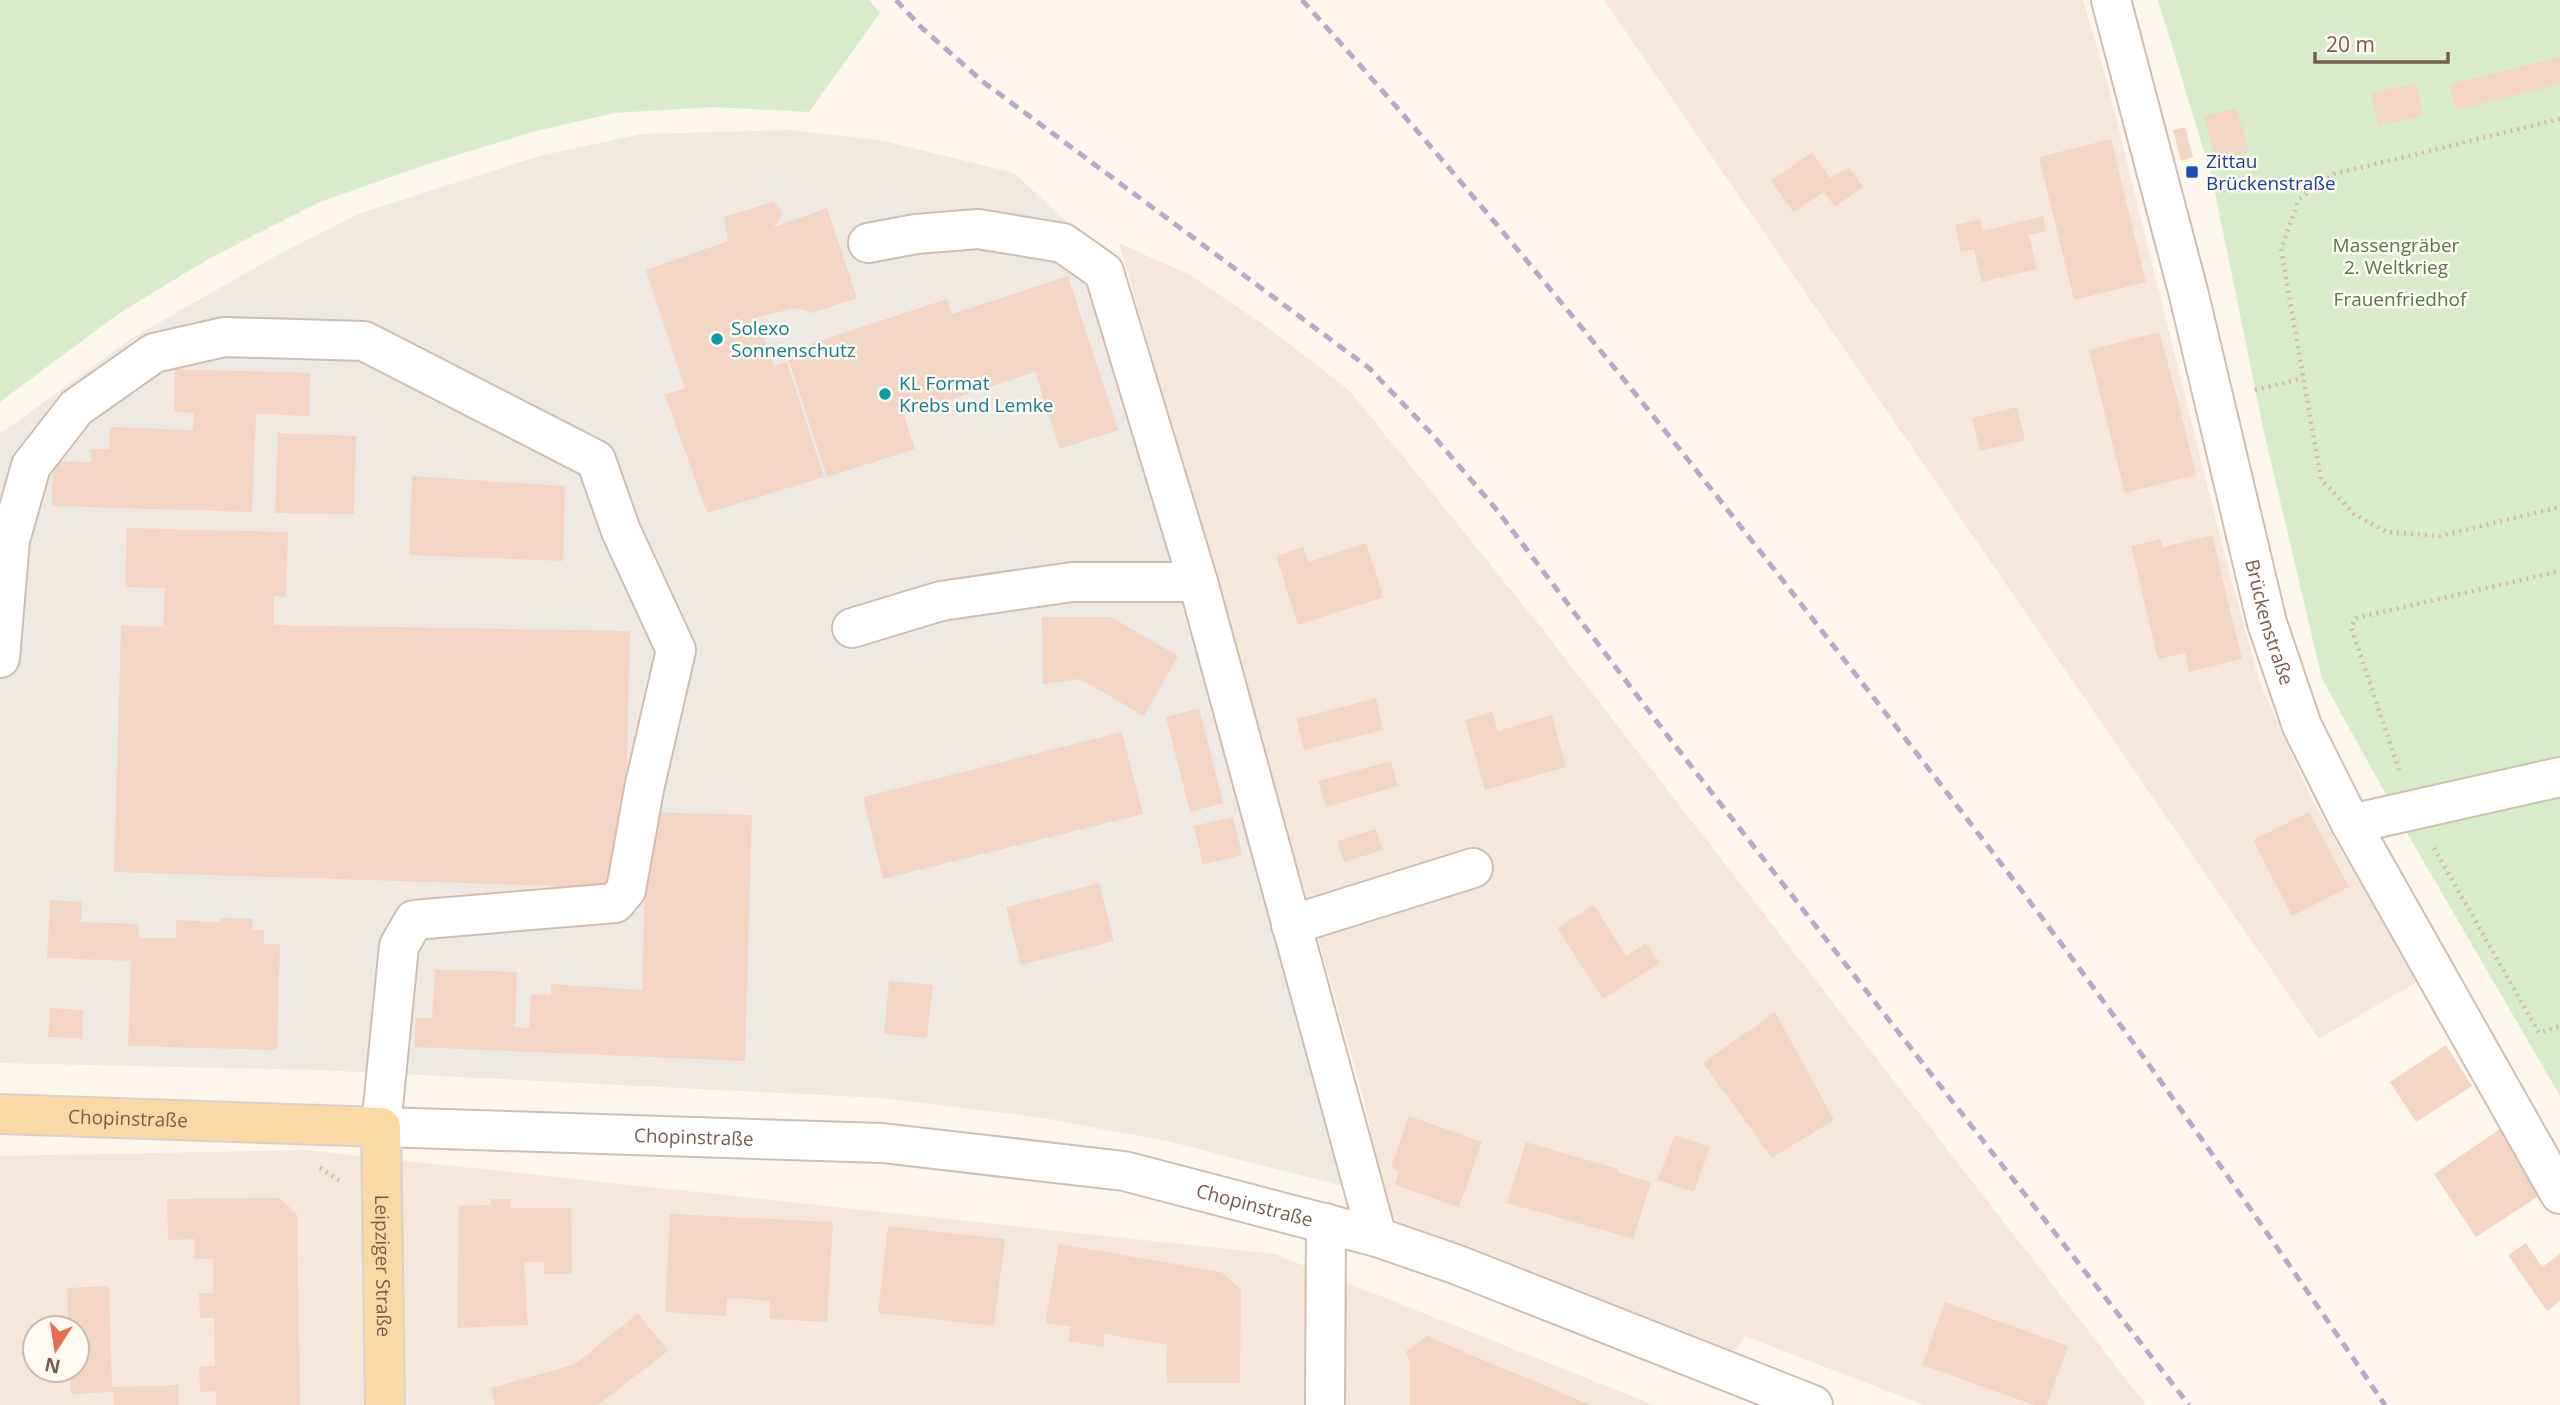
<svg xmlns="http://www.w3.org/2000/svg" width="2560" height="1405" font-family="'Open Sans',sans-serif">
<style>
.residential{fill:#f5e8da;fill-rule:evenodd}
.industrial{fill:#efe9e4}
.green{fill:#d8ecc9}
.building{fill:#f3d5c3}
.lines{fill:none;stroke-linecap:round;stroke-linejoin:round}
.minor-casing{stroke:#d1beb0;stroke-width:42}
.major-casing{stroke:#dad1cd;stroke-width:42}
.path{stroke:#d9b8a5;stroke-width:4.5;stroke-dasharray:2 5;stroke-linecap:butt}
.minor{stroke:#fff;stroke-width:38}
.major{stroke:#fbd9a5;stroke-width:38}
.rail{stroke:#b9a8c9;stroke-width:5;stroke-dasharray:10 7;stroke-linecap:butt}
.transit-dot{fill:#1a4fb4;stroke:#fffaf3;stroke-width:2.5}
.culture-dot{fill:#0f9aa8;stroke:#fffaf3;stroke-width:2.5}
.labels{text-anchor:middle;dominant-baseline:central;stroke-width:5;stroke-linejoin:round;paint-order:stroke}
.transit-label{font-size:19px;fill:#164399;stroke:#fffaf3;text-anchor:start}
.park-label{font-size:19px;fill:#537a41;stroke:#fffaf3}
.culture-label{font-size:19px;fill:#0d838f;stroke:#fffaf3;text-anchor:start}
.street-label{font-size:19px;fill:#7a5c4d;stroke:#fffaf3}
</style>
<rect width="100%" height="100%" fill="#fdf6ec"/>
<g class="residential">
<path d="M1604,0H2083L2106,78L2225,556L2260,683L2311,798L2417,982L2319,1039Z"/>
<path d="M1119,243L1190,275L1270,329L1350,391L1536,621L2146,1405H1924L1744,1336L1735,1354L1389,1222L1364,1100Z"/>
<path d="M304,1150L1275,1254L1654,1405H0V1156ZM35,1328H77V1370H35Z"/>
</g>
<path class="industrial" d="M788,130L885,141L1014,173L1071,226L1107,320L1172,535L1196,651L1273,921L1342,1186L1171,1142L1044,1118L881,1098L317,1070L0,1063V434L132,338L272,258L358,214L539,156L641,134Z"/>
<g class="green">
<path d="M0,0H869L880,13L809,112L714,107L614,113L532,132L425,165L317,203L210,258L118,314L0,402Z"/>
<path d="M2158,0H2560V1096L2414,845L2322,679L2264,432L2212,178Z"/>
</g>
<g class="building">
<path d="M2560,57V84L2456,110L2449,84Z"/>
<path d="M2416,83L2423,116L2378,125L2371,93Z"/>
<path d="M2236,108L2249,152L2216,161L2204,116Z"/>
<path d="M2185,127L2193,157L2181,161L2173,130Z"/>
<path d="M2111,139L2146,282L2074,300L2039,157Z"/>
<path d="M1812,152L1830,178L1849,167L1863,187L1835,207L1824,192L1793,212L1771,181Z"/>
<path d="M772,202L779,206L782,214L778,222L772,228L827,208L857,298L813,313L796,308L757,317L774,366L787,362L824,477L707,513L665,395L685,388L646,270L728,241L724,217Z"/>
<path d="M2043,216L2046,231L2029,235L2037,269L1982,282L1974,249L1961,252L1955,225L1980,219L1983,231Z"/>
<path d="M1068,276L1118,430L1060,449L1035,372L904,415L915,449L827,477L786,352L947,299L952,314Z"/>
<path d="M2159,332L2179,404L2196,475L2125,493L2089,350Z"/>
<path d="M175,369L310,373L309,416L256,414L252,512L52,506L53,461L91,462V449H109L110,427L193,430L194,413L174,412Z"/>
<path d="M2017,407L2025,440L1980,451L1972,418Z"/>
<path d="M278,433L356,436L354,514L275,513Z"/>
<path d="M412,476L565,486L563,561L409,555Z"/>
<path d="M127,528L288,532L286,597L274,596V625L630,631L625,840L619,888L114,872L121,625L163,627L165,588L125,587Z"/>
<path d="M2212,535L2242,659L2189,672L2185,653L2158,659L2131,546L2161,539L2163,547Z"/>
<path d="M1366,543L1384,597L1298,625L1276,556L1303,547L1308,562Z"/>
<path d="M1042,617H1111L1178,656L1144,716L1080,679L1043,684Z"/>
<path d="M1376,698L1383,730L1304,750L1296,719Z"/>
<path d="M1199,708L1223,803L1190,812L1166,717Z"/>
<path d="M1492,712L1498,731L1552,715L1566,767L1485,790L1465,720Z"/>
<path d="M1122,732L1143,814L883,879L863,797Z"/>
<path d="M1391,761L1398,786L1326,807L1318,781Z"/>
<path d="M647,812L752,815L745,1061L414,1047L416,1018H432L435,969L517,972L515,1027L529,1028L531,994L551,995V984L642,990Z"/>
<path d="M2309,812L2349,887L2292,916L2253,840Z"/>
<path d="M1233,817L1242,855L1203,865L1194,826Z"/>
<path d="M1376,829L1383,850L1344,862L1337,841Z"/>
<path d="M1099,883L1114,941L1021,965L1006,907Z"/>
<path d="M50,900L82,902L81,922L139,924V938H176V920L221,922V918L253,919L252,930H264V944H280L277,1050L128,1046L131,961L47,958Z"/>
<path d="M1594,905L1626,956L1646,943L1660,963L1603,999L1557,928Z"/>
<path d="M889,981L933,985L927,1038L884,1034Z"/>
<path d="M50,1008L83,1010L82,1039L48,1037Z"/>
<path d="M1775,1012L1834,1120L1772,1158L1703,1063Z"/>
<path d="M2446,1045L2472,1086L2416,1122L2390,1082Z"/>
<path d="M1409,1116L1482,1142L1459,1207L1395,1185L1399,1171L1391,1167Z"/>
<path d="M2500,1129L2543,1193L2476,1237L2434,1174Z"/>
<path d="M1675,1135L1710,1147L1694,1192L1658,1180Z"/>
<path d="M1526,1142L1618,1169L1617,1172L1651,1182L1633,1239L1507,1203Z"/>
<path d="M280,1198L297,1214L300,1405H216V1391L200,1392L199,1367L215,1366L214,1318H200L199,1293H213V1259H195V1239L168,1240L167,1199Z"/>
<path d="M490,1199H511V1208H571L572,1274H544V1262L524,1263L528,1325L457,1328L459,1206L490,1205Z"/>
<path d="M670,1214L833,1222L827,1322L770,1319V1301L746,1299L727,1298L726,1316L665,1312Z"/>
<path d="M888,1226L1005,1239L994,1326L878,1313Z"/>
<path d="M2526,1243L2542,1267L2560,1254V1301L2547,1311L2508,1255Z"/>
<path d="M1059,1244L1221,1272L1241,1290L1240,1383H1167V1345L1105,1334L1103,1347L1068,1341L1071,1327L1045,1323Z"/>
<path d="M109,1286L112,1387L178,1385L179,1405H114L113,1392L71,1394L70,1370H77V1328H68L67,1288Z"/>
<path d="M1945,1302L2068,1346L2047,1405H2034L1922,1365Z"/>
<path d="M638,1313L668,1351L597,1405H495L491,1388L575,1364Z"/>
<path d="M1429,1335L1433,1339L1591,1405H1410V1361L1405,1352Z"/>
</g>
<g class="lines">
<g class="minor-casing">
<g id="minor">
<path id="s1" d="M2111,0L2188,291L2267,623L2302,726L2351,824L2560,1194"/>
<path d="M868,243L916,234L978,229L1063,243L1104,272L1198,582L1377,1237"/>
<path d="M852,628L941,601L1072,582H1198"/>
<path id="s2" d="M0,658L10,540L31,466L76,408L154,353L224,337L364,341L596,460L621,531L676,650L644,789L626,890L615,903L414,920L399,946L381,1127L882,1143L1124,1171L1377,1237L1455,1264L1813,1405"/>
<path d="M2351,824L2560,777"/>
<path d="M1291,925L1473,868"/>
<path d="M1325,1405L1326,1223"/>
</g>
</g>
<g class="major-casing">
<g id="major">
<path id="s3" d="M0,1114L381,1127L385,1405"/>
</g>
</g>
<g class="path">
<path d="M2560,119L2334,174L2299,199L2281,249L2321,479L2354,514L2386,532L2440,536L2560,507"/>
<path d="M2255,390L2303,378"/>
<path d="M2399,770L2351,627L2356,618L2560,571"/>
<path d="M2434,848L2539,1033L2560,1026"/>
<path d="M320,1168L339,1180"/>
</g>
<use href="#minor" class="minor"/>
<use href="#major" class="major"/>
<g class="rail">
<path d="M896,0L921,27L982,81L1369,368L1430,432L1496,509L1670,739L2189,1405"/>
<path d="M1302,0C1473,190 1634,389 1791,591C1880,706 1970,821 2057,938C2170,1091 2278,1248 2385,1405"/>
</g>
</g>
<rect class="transit-dot" x="2185" y="165" width="14" height="14" rx="3.5"/>
<g class="culture-dot">
<circle cx="717" cy="339" r="7"/>
<circle cx="885" cy="394" r="7"/>
</g>
<g class="labels">
<g class="transit-label">
<text x="2206" y="161">Zittau<tspan x="2206" dy="22">Brückenstraße</tspan></text>
</g>
<g class="park-label">
<text x="2396" y="245">Massengräber<tspan x="2396" dy="22">2. Weltkrieg</tspan></text>
<text x="2400" y="299">Frauenfriedhof</text>
</g>
<g class="culture-label">
<text x="731" y="328">Solexo<tspan x="731" dy="22">Sonnenschutz</tspan></text>
<text x="899" y="383">KL Format<tspan x="899" dy="22">Krebs und Lemke</tspan></text>
</g>
<g class="street-label">
<text stroke="none"><textPath href="#s1" startOffset="642">Brückenstraße</textPath></text>
<text stroke="none"><textPath href="#s3" startOffset="128">Chopinstraße</textPath></text>
<text stroke="none"><textPath href="#s2" startOffset="2032">Chopinstraße</textPath></text>
<text stroke="none"><textPath href="#s2" startOffset="2599">Chopinstraße</textPath></text>
<text stroke="none"><textPath href="#s3" startOffset="520">Leipziger Straße</textPath></text>
</g>
</g>
<g transform="translate(56 1349) rotate(192)"><circle r="33" fill="#fffaf3" stroke="#cabbb1" stroke-width="2"/>
<path d="M0-5L12 26L0 18L-12 26Z" fill="#e76f51"/>
<text y="-10" font-size="19" font-weight="bold" text-anchor="middle" fill="#7a5c4d">N</text>
</g>
<path d="M2315 52v10h133v-10" fill="none" stroke="#7a5c4d" stroke-width="3.5"/>
<text x="2326" y="52" font-size="21" fill="#7a5c4d" stroke="#fffaf3" stroke-width="5" paint-order="stroke">20 m</text>
</svg>
